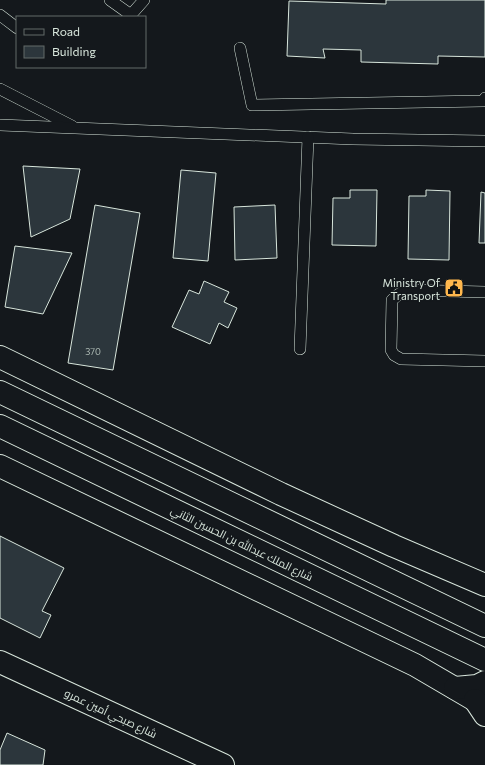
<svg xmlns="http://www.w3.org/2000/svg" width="485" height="765" font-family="Commissioner,Cairo,sans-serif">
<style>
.building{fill:#2c363c;stroke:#d8e6dc}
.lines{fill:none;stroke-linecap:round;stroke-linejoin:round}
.lane-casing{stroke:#d8e6dc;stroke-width:12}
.street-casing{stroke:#d8e6dc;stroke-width:24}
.secondary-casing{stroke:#d8e6dc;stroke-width:24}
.primary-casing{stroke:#d8e6dc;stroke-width:24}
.highway-casing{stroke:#d8e6dc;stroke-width:24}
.lane{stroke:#14181c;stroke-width:11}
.street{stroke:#14181c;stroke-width:22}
.secondary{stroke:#14181c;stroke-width:22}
.primary{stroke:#14181c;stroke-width:22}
.highway{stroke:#14181c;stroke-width:22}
.labels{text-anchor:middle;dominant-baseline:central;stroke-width:3;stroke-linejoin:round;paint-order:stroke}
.number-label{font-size:9px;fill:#adbab4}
.poi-label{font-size:11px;fill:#d8e6dc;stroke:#14181c;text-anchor:end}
.street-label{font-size:11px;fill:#d8e6dc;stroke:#14181c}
</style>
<rect width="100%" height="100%" fill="#14181c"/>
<g class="building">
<path d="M386,0H485V57L438,56V64L361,62V50L323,49L325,58L287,56L289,1L386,4Z"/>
<path d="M23,166L80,169L70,219L31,237Z"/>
<path d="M181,170L216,173L208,261L173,258Z"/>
<path d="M350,190H377L376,246L332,245L333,198H350Z"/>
<path d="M426,190L450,191L449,260L408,259L409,196H426Z"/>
<path d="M481,192L485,193V243H479Z"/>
<path d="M95,205L140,213L113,370L68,363Z"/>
<path d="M275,205L277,258L235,260L234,207Z"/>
<path d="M15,246L72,253L43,314L5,307Z"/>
<path d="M204,281L229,292L224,302L237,308L228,328L219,323L210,344L172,327L189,290L199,294Z"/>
<path d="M0,536L64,568L42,611L51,615L40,638L0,618Z"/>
<path d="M7,733L45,750L43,765H0V750Z"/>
</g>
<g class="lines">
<g class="lane-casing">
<g id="lane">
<path d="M110,0L131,15"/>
<path d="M0,15L17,28"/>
<path d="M129,17L144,0"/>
<path d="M240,48L252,105L483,101L485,98"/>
<path d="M0,89L72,126"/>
<path d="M0,125L353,139L485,141"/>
<path d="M485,292L406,290L399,294L392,300L391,350L394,355L401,359L485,361"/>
<path d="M300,349L308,137"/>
</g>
</g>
<g class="street-casing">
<path id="street" d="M0,662L223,765"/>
</g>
<g class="secondary-casing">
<g id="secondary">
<path d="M0,357L281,494L394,546L485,585"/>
<path d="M0,466L415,665L485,706"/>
<path d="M455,688L477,686L485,682"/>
</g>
</g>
<g class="primary-casing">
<path id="primary" d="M475,700L485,715"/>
</g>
<g class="highway-casing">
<g id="highway">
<path d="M0,392L485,626"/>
<path d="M0,426L485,660"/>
</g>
</g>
<use href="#lane" class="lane"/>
<use href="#street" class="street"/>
<use href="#secondary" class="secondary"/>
<use href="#primary" class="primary"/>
<use href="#highway" class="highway"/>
</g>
<defs>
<g id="civic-square" transform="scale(1)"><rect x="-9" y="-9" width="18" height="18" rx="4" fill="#ffb74d" stroke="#14181c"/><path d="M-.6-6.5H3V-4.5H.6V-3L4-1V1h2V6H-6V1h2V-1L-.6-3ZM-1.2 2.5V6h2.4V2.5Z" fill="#111"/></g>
</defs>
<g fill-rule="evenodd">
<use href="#civic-square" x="454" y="288"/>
</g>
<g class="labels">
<g class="number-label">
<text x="93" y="351">370</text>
</g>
<g class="poi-label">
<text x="440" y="282">Ministry Of<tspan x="440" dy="13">Transport</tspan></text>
</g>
<g class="street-label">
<text transform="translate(242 543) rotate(26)">شارع الملك عبدالله بن الحسين الثاني</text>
<text transform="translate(111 713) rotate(25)">شارع صبحي أمين عمرو</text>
</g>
</g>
<rect x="16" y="16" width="130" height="52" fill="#14181c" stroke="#626a69"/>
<rect x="24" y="29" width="20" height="6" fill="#14181c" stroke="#626a69"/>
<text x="52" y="36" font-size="12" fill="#d8e6dc">Road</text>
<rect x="24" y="46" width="20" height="12" fill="#2c363c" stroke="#626a69"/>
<text x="52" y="56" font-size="12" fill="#d8e6dc">Building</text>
</svg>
